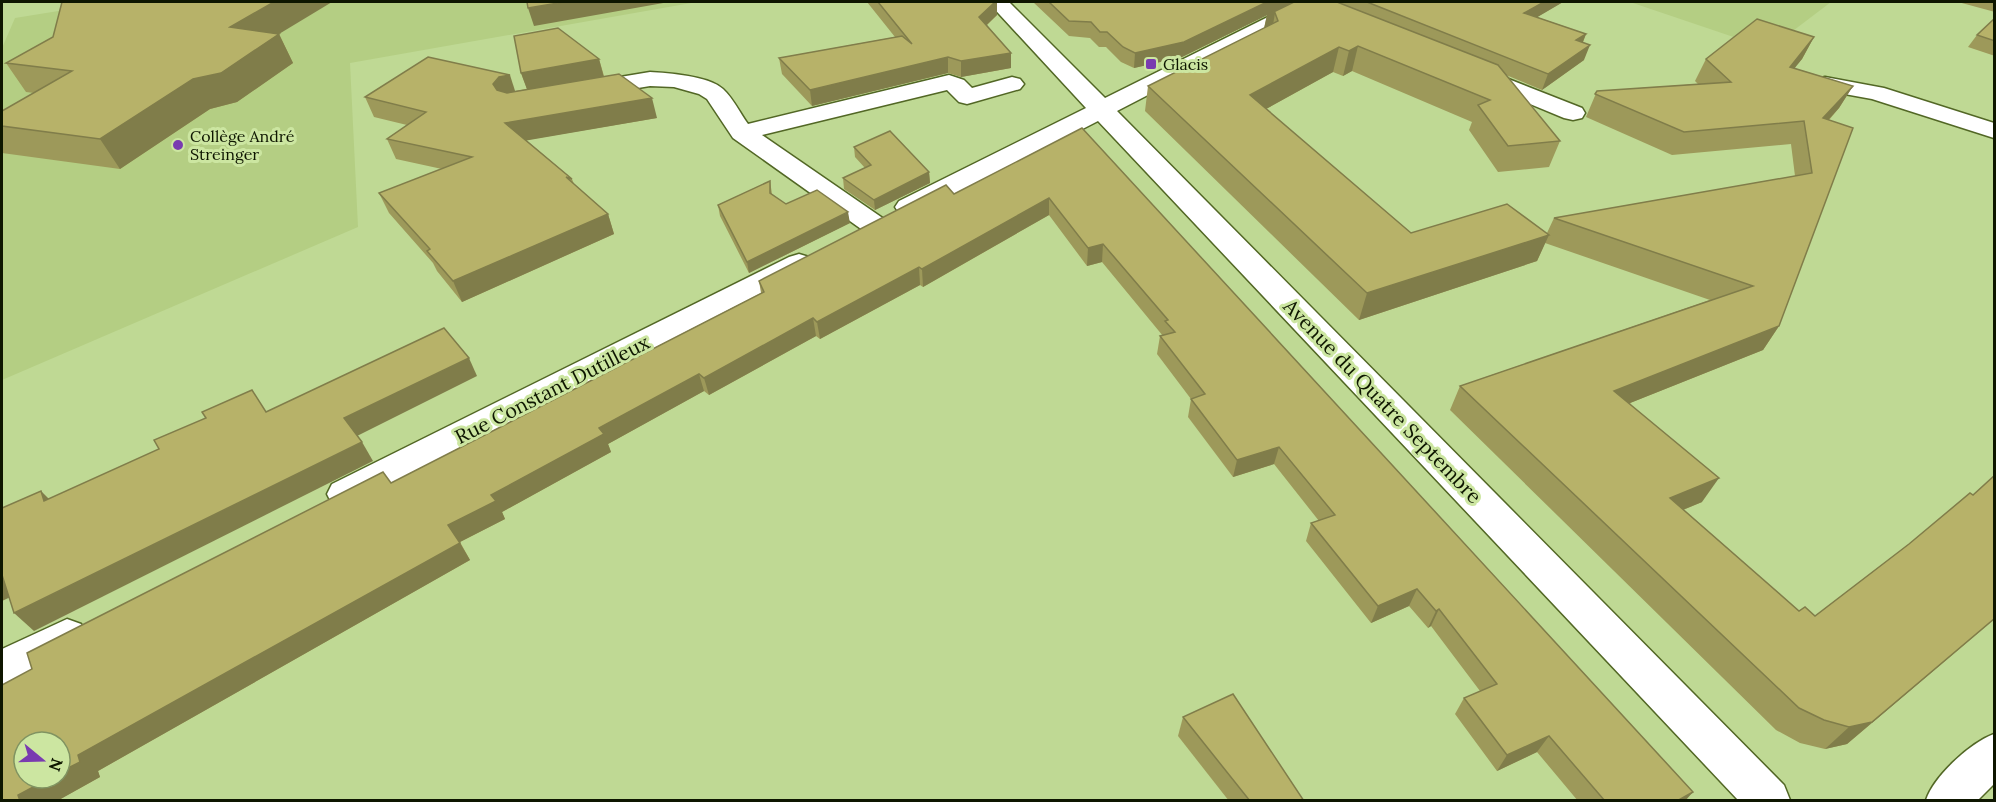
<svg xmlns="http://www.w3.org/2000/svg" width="1996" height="802" font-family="Lora,serif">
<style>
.built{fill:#b4ce83}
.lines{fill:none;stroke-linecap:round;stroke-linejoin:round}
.minor-casing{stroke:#526725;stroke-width:3}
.minor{fill:#fff;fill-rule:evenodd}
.wall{fill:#9d995a}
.shaded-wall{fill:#807d4a}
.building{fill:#b7b269;stroke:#807d4a;stroke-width:1.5}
.poi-dot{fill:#793bb0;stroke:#cce6a1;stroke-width:2}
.labels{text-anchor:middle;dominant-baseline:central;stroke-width:6;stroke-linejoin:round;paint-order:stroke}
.far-poi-label{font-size:16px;fill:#0e1600;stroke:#cce6a1;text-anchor:start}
.street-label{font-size:20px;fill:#0e1600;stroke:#cce6a1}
</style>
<rect width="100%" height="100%" fill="#bfd994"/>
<g class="built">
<path d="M114,2H697L350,63L358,227L2,380V48L15,18Z"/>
<path d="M1630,2H1831L1769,49Z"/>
</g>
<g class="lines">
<g class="minor-casing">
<g id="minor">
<path d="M988,2H1009L1105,98L1298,2H1323L1320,6L1117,111L1784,785L1790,800H1738L1098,121L919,213L909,215L899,213L895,207L899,201L1086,108Z"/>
<path d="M1478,67L1582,108L1585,113L1582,118L1573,120L1564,118L1470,79L1466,74L1470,69Z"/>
<path d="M650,72C669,73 709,76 723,89C733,98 740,113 748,124L949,75L964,80L972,88L1012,77L1020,79L1024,84L1020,89L967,104L959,102L947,90L762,135L884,219L888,225L884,231L874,233L864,231L733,138L707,99L699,94L674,87L650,86L584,97L576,95L572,90L576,85L584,83Z"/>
<path d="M1825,77L1884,88L1994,123V138L1872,99L1817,89L1813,84L1817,79Z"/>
<path d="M799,254L809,257L813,263L809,269L358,504L345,508L332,504L327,494L332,484L789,257Z"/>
<path d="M67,619L81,624L87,636L81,648L2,687V649Z"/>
<path d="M1994,734V784L1978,800H1926C1934,776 1970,743 1994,734Z"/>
</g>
</g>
<use href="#minor" class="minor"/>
</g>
<g class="wall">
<path d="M867,2H997V15L987,25L1011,53V68L961,77L948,73L812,106L782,74L779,58L895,37Z"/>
<path d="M1033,2H1563L1537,17L1586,34L1583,42L1584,60L1542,90L1506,75L1560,141L1549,167L1498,172L1469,130L1472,122L1352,71L1343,76L1333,72L1266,109L1411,233H1547L1554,218L1795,176L1791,144L1672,155L1586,117L1597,91L1698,84L1695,81L1706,59L1814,37L1802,59L1794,68L1853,86L1839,108L1829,120L1779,326L1763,350L1630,403L1702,502L1683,510L1799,611L1815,616L1973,495L1995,475V619L1847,744L1825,749L1800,743L1776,730L1450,410L1460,386L1710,300L1545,243L1537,261L1359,320L1145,111L1148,86L1264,28L1267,15L1182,57L1134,68L1121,62L1106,47H1099L1090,38L1069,36Z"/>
<path d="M1958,2H1995V12Z"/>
<path d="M1995,18V56L1968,47L1977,35Z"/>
<path d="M279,34L293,63L237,102L210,109L120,169L2,153V111L34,93L26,92L6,63Z"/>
<path d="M599,59L604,76L657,118L526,140L572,179L574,184L608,214L614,234L462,302L437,271L433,263L389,213L379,193L442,169L396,159L387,139L407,125L374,117L365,97L515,91L527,89L521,73Z"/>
<path d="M1082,128L1685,801H1578L1537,752L1497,771L1455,714L1464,698L1480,691L1431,626L1428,628L1409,606L1371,623L1306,541L1311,523L1319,521L1274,464L1233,477L1188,417L1191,399L1157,354L1160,336H1163L1102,262L1087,266L1049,215L923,287L920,285L820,339L816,336L709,395L704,391L608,444L611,452L502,512L505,519L460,542L470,560L98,771L100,777L57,801H2L391,483L761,293L759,281L954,194Z"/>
<path d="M854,147L929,172L930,183L875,210L844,189L843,178L865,168L855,157Z"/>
<path d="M770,181L772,194L786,204L850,223L749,273L720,216L718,205Z"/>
<path d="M1183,717L1304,801H1229L1178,736Z"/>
</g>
<g class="shaded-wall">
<path d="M274,2H332L279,34L293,63L237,102L210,109L120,169L100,139L230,27Z"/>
<path d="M564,2H669L534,26L528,8Z"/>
<path d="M995,2H997V15L979,32V17Z"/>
<path d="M1267,2H1294L1182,57L1134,68L1135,53Z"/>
<path d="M1544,2H1563L1519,28L1524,13Z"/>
<path d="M1275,13L1271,37L1262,39L1267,15Z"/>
<path d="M1586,34L1580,49L1576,40Z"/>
<path d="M1814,37L1802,59L1778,89L1790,67Z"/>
<path d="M1590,45L1584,60L1542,90L1548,74Z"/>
<path d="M1358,46L1352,71L1343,76L1349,51Z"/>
<path d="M1339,47L1333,72L1246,120L1250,95Z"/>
<path d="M1011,53V68L961,77V61Z"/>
<path d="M948,57V73L812,106L810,90Z"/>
<path d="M599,59L604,78L528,92L521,73Z"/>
<path d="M510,75L516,94L500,103L493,84L499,77Z"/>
<path d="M1853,86L1839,108L1809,141L1823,118Z"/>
<path d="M652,98L657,118L512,143L505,123Z"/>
<path d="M929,172L930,183L875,210L874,200Z"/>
<path d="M1049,198V215L923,287L922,269Z"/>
<path d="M848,212L850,223L749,273L747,262Z"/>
<path d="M608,214L614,234L462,302L453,281Z"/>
<path d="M1549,235L1537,261L1359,320L1367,293Z"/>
<path d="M1103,244L1102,262L1087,266L1088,248Z"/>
<path d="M919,267L920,285L820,339L817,322Z"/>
<path d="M813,318L816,336L709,395L704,378Z"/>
<path d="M1779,326L1763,350L1600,415L1614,391Z"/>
<path d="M469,358L477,376L355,437L344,418Z"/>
<path d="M699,374L704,391L608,444L611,452L502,512L505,519L458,543L448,525L491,495L599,428Z"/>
<path d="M362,442L373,461L34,631L14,613Z"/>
<path d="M1279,447L1274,464L1233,477L1237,460Z"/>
<path d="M1719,478L1702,502L1653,522L1670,498Z"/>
<path d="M41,491L59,509L44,501Z"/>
<path d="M460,543L470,560L98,771L100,777L57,801H20L18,795L50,778H60V772L78,755Z"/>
<path d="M2,574L21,592L2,601Z"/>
<path d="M1417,589L1409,606L1371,623L1378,606Z"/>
<path d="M1439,609L1431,626L1428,628L1436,611Z"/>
<path d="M1995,618L1847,744L1825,749L1849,727Z"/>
<path d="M1549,736L1537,752L1497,771L1507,755Z"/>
<path d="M1693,792L1685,801H1677Z"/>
</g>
<g class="building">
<path d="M62,2H274L230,27L279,34L221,73L193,79L100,139L2,126V111L72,71L6,63L53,37Z"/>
<path d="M527,2H564L528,8Z"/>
<path d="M878,2H995L979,17L1011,53L961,61L948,57L810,90L779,58L902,36L912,44Z"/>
<path d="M1049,2H1267L1184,42L1135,53L1123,47L1107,32H1100L1091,22L1069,21Z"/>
<path d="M1294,2H1337L1498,65L1560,141L1508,146L1478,105L1490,100L1358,46L1349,51L1339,47L1250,95L1411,233L1507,204L1549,235L1367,293L1148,86L1278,21L1275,13L1267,15Z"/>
<path d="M1367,2H1544L1524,13L1586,34L1576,40L1590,45L1548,74Z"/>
<path d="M1995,18V41L1977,35Z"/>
<path d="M1757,19L1814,37L1790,67L1853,86L1823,118L1853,128L1779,326L1614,391L1719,478L1670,498L1799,611L1805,607L1815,616L1909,544L1970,493L1973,495L1995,475V618L1872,722L1849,727L1824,720L1799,708L1460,386L1753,286L1554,218L1812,173L1804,121L1684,132L1595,94L1597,91L1731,82L1706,59Z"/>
<path d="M558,28L599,59L521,73L514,36Z"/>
<path d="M428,57L510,75L499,77L493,84L497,90L507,93L619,74L652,98L505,123L572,179L566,177L608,214L453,281L427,251L430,249L379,193L472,157L387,139L426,112L365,97Z"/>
<path d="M1082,128L1693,792L1677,801H1605L1549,736L1507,755L1464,698L1497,684L1439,609L1436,611L1417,589L1378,606L1311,523L1335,515L1279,447L1237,460L1191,399L1205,394L1160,336L1175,332L1165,321L1168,320L1103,244L1088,248L1049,198L922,269L919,267L817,322L813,318L704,378L699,374L599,428L604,434L491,495L496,501L448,525L460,543L78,755L80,762L60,772V742H24V778H50L18,795L20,801H2V685L32,669L27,653L383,472L391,483L764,292L759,281L946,185L954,194Z"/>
<path d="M890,131L929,172L874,200L843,178L871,165L854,147Z"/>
<path d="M770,181V193L786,204L817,190L848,212L747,262L718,205Z"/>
<path d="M444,328L469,358L344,418L362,442L14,613L2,575V508L41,491L44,501L159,449L154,440L206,418L202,412L252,390L266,412Z"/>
<path d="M1233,694L1304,801H1250L1183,717Z"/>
</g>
<g class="poi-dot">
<rect x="1145" y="58" width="12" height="12" rx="3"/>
<circle cx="178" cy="145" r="6"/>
</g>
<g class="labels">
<g class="far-poi-label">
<text x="1163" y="64">Glacis</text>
<text x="190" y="136">Collège André<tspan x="190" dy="18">Streinger</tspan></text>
</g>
<g class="street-label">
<text transform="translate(552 389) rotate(-27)">Rue Constant Dutilleux</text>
<text transform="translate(1383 401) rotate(46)">Avenue du Quatre Septembre</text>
</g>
</g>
<rect width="1996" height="802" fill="none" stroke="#0e1600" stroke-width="6"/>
<g transform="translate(42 760) rotate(109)"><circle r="28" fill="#cce6a1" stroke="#809361" stroke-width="1.5"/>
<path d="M0-4.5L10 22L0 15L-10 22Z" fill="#793bb0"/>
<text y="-9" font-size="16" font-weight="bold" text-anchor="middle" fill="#0e1600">N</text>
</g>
</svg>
